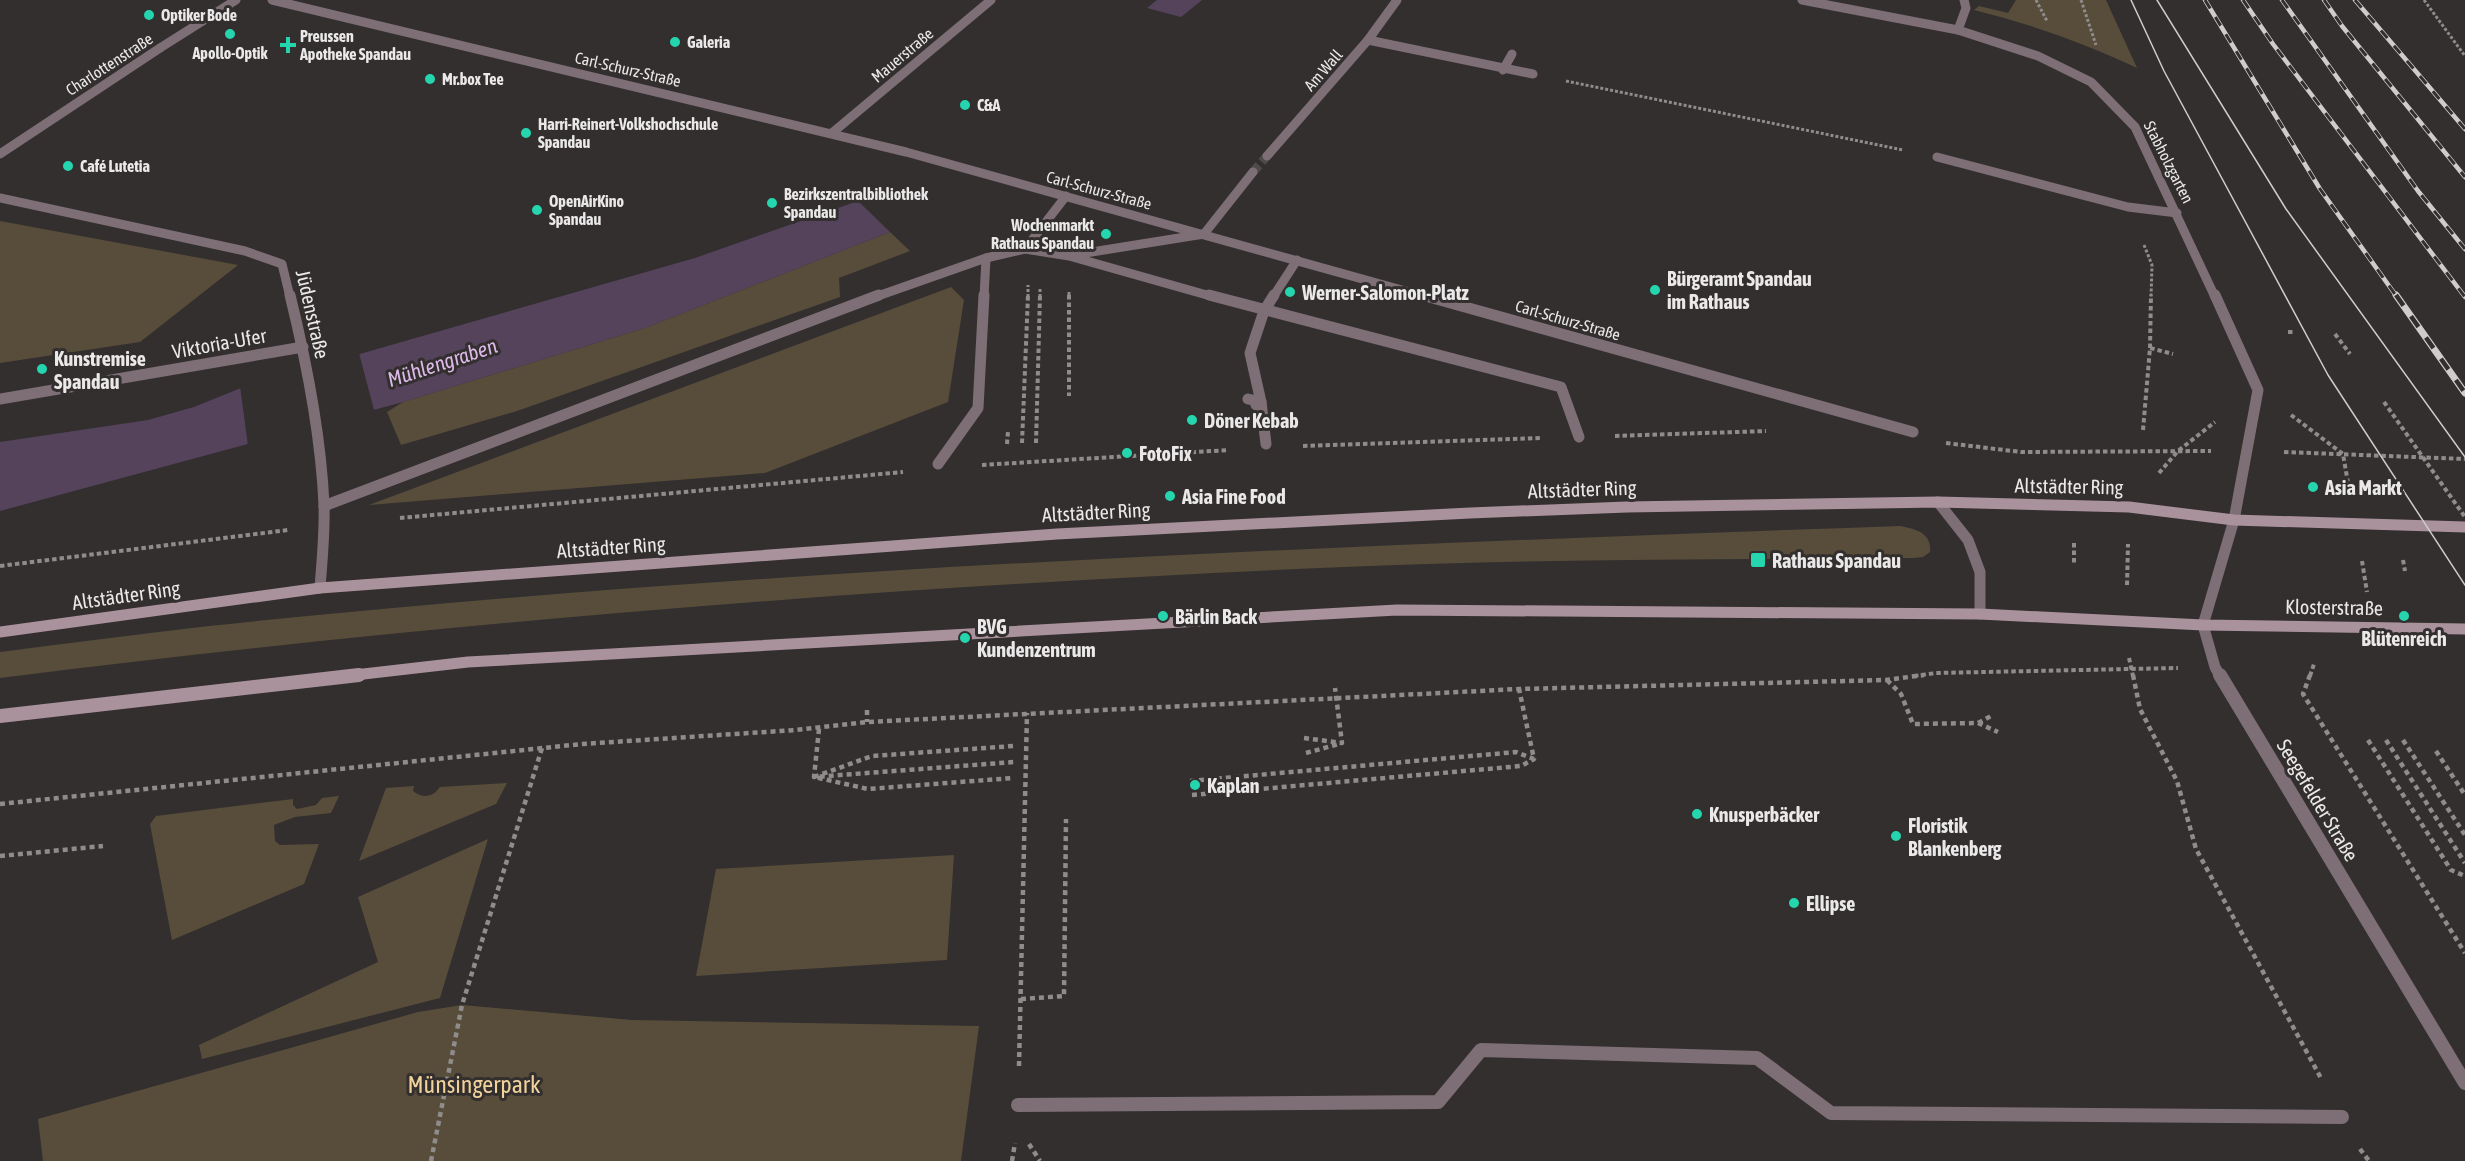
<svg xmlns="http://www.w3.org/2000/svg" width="2465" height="1161" font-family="'Asap Condensed',sans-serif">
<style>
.green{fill:#584d3a}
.water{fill:#55435c}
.pier{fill:#332f2f}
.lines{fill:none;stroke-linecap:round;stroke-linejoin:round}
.pedestrian-tunnel{stroke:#4e4b4b;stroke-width:9;stroke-dasharray:9 4.5;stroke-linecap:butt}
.path-far2{stroke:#8f8c8c;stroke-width:3;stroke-dasharray:3 2;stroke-linecap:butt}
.path-far1{stroke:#8f8c8c;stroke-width:4;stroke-dasharray:4.5 3;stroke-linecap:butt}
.path{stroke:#8f8c8c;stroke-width:4.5;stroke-dasharray:5 4;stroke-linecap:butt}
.service-far2{stroke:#7e6f76;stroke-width:9}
.service-far1{stroke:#7e6f76;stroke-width:11}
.service{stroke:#7e6f76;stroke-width:14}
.pedestrian-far1{stroke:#7e6f76;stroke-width:9}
.pedestrian{stroke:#7e6f76;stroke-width:11}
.minor-far1{stroke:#7e6f76;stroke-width:9}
.minor{stroke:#7e6f76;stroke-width:11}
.tertiary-far2{stroke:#7e6f76;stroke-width:9}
.tertiary-far1{stroke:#7e6f76;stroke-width:11}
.tertiary{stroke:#7e6f76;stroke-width:14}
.secondary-far1{stroke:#aa929d;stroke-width:11}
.secondary{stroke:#aa929d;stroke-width:14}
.tram{stroke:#cecccc;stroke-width:1.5}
.rail-far1-casing{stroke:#cecccc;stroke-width:4.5}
.rail-casing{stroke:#cecccc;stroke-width:7}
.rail-far1{stroke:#332f2f;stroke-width:3;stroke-dasharray:10;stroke-linecap:butt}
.rail{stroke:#332f2f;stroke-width:4.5;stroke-dasharray:13;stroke-linecap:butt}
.path-bridge{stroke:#8f8c8c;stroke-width:4;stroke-dasharray:4.5 3;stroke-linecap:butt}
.poi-dot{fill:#25d5ae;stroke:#332f2f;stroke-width:2}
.labels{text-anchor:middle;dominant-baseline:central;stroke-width:6;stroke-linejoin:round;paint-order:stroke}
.far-poi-label{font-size:16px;font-weight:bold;fill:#eae8e8;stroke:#332f2f;text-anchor:start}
.far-street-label{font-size:16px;fill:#eae8e8;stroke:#332f2f}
.poi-label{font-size:20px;font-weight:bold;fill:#eae8e8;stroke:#332f2f;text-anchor:start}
.street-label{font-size:20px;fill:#eae8e8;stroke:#332f2f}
.water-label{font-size:21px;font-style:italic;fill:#ddb9ea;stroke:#332f2f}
.near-park-label{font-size:24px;fill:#f2d29c;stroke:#332f2f}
</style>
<rect width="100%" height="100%" fill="#332f2f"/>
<g class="green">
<path d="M2016,0H2106L2137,68C2084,43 2031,24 1974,10L1979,6L2008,13Z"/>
<path d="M0,221L238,265L140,342L0,363Z"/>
<path d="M890,232L910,251L839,278L840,297L517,411L401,445L387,412L403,402L645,328Z"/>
<path d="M951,287L964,300L948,402L765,473L369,505Z"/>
<path d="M1900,526C1916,529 1932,533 1930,552L1923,557L1913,558C1723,559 1534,559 1344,567C895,586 446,622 0,678V652C70,643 139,634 209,626C771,567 1336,546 1900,526Z"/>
<path d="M507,783L496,804L359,861L386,788L414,786L413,791C423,799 433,797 440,787Z"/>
<path d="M339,796L331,813L295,817L274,825L275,841L280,845L319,844L304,884L172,940L150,824L156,816L293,799V805L297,809L316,805L322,798Z"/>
<path d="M488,839L440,998L202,1059L199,1045L378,962L358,897Z"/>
<path d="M954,855L947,960L696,976L716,869Z"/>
<path d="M462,1005L632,1020L979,1026L961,1161H43L38,1119L418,1012Z"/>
</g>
<g class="water">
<path d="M1157,0H1202L1181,17L1147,8Z"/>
<path d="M858,201L890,232L645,328L403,402L0,511V442L148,420L194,407L241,388L695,258Z"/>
</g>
<path class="pier" d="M359,353L374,410L248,446L240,386Z"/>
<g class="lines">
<path class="pedestrian-tunnel" d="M1253,172L1267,156"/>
<g class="path-far2">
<path d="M2036,0L2047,21"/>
<path d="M2081,0L2096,45"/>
<path d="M2424,0L2465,56"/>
<path d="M1566,81L1903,150"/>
<path d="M2144,245L2152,265L2151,297"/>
<path d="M1069,292V297"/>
<path d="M1028,297V285"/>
<path d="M1040,297V287"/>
</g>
<g class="path-far1">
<path d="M1069,295V396"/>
<path d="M2288,332H2294"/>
<path d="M2335,334L2350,354"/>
<path d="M2150,348L2151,295"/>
<path d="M2291,415L2343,454L2349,489"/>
<path d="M2143,430L2150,348L2173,354"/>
<path d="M1615,436L1766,431"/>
<path d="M1022,443L1028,295"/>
<path d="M1036,443L1040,295"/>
<path d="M1946,443L2021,452L2211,451"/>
<path d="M1007,444L1008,431"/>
<path d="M1303,446L1541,438"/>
<path d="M2284,452L2465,459"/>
<path d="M982,465L1229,450"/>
<path d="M2159,473L2178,451L2215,422"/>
<path d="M400,518L903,472"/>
<path d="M2074,543V563"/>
<path d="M2403,560L2405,571"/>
<path d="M2362,561L2367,592"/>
<path d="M0,566L288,530"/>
<path d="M2127,585L2128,544"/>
<path d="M2129,658L2133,676"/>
<path d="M1914,676L1936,673L2178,668"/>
<path d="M2310,676L2314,664"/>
</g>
<g class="path">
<path d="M2133,675L2140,709L2177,781L2196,849L2322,1080"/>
<path d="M2310,675L2303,694L2465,953"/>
<path d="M1887,680L1901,694L1913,724L1978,723L1998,732"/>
<path d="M867,710V722"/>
<path d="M1978,723L1991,716"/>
<path d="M819,729L814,777L1014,762"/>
<path d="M1304,738L1342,743L1335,688"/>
<path d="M2368,740L2451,870L2465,876"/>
<path d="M2386,740L2465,863"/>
<path d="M2403,740L2465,835"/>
<path d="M1013,746L872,756L814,777L868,789L1013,778"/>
<path d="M2436,751L2465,795"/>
<path d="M1306,753L1339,744"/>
<path d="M1190,781L1516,752L1534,759L1519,689"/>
<path d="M1192,795L1521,766L1534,759"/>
<path d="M0,804L582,744L796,730L867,722L1519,689L1886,680L1924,675"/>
<path d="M0,856L103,846"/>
<path d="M1021,999L1064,996L1066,819"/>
<path d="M1019,1066L1027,713"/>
<path d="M1029,1144L1040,1161"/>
<path d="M2360,1149L2369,1161"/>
<path d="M431,1161L462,1005L542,748"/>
<path d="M1012,1161L1015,1143"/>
</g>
<g class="service-far2">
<path d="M1958,30L1966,8L1964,0"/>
<path d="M1368,40L1533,74"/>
<path d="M1503,70L1512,54"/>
<path d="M1937,157L2128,207L2177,213"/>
</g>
<path class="service-far1" d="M1938,502L1968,540L1980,572V614"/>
<path class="service" d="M1018,1105L1438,1102L1481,1050L1757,1058L1831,1113L2342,1117"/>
<g class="pedestrian-far1">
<path d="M272,0L906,152L1427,297"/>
<path d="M160,48L236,0"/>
<path d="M832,133L991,0"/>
<path d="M1267,156L1368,40"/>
<path d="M1025,249L1066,196"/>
<path d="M1073,255L1204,234L1253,172"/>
<path d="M875,297L986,258L1025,249L1069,256L1214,297"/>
<path d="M984,297L986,258"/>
<path d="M1273,297L1297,260"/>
</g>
<g class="pedestrian">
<path d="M1209,295L1561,387L1579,437"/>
<path d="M1422,295L1913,432"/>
<path d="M1248,399L1261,402L1250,353L1264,311L1274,295"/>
<path d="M1256,405L1261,402L1266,444"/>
<path d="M938,464L978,408L984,295"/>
<path d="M324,506L879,295"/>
</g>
<g class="minor-far1">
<path d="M1368,40L1397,0"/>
<path d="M0,154L160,48"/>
<path d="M0,198L245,251L282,264L290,297"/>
</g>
<g class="minor">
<path d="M290,295C307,364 321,434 324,505C325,533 322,560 320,588"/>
<path d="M0,399L303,347"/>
</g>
<path class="tertiary-far2" d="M1802,0L1958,30L2038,56L2091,82L2135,127L2215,297"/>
<path class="tertiary-far1" d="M2215,295L2258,390L2234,520L2203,625L2215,667L2220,676"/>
<path class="tertiary" d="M2220,675L2465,1083"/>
<g class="secondary-far1">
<path d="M0,632L320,588L1057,534L1470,513L1627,507L1938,502L2129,507L2234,520L2465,527"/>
<path d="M346,676L468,662L1397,610L1980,614L2203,625L2465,629"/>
</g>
<path class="secondary" d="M0,716L359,675"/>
<g class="tram">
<path d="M2131,0L2164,71L2328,375L2465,585"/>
<path d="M2157,0L2286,209L2465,457"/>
</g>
<g class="rail-far1-casing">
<g id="rail-far1">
<path d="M2205,0L2320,189L2397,297"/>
<path d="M2243,0L2273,44L2465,297"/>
<path d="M2282,0L2418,191L2465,249"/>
<path d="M2324,0L2342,26L2465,177"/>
<path d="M2355,0L2465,129"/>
</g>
</g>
<g class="rail-casing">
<path id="rail" d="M2396,295L2465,393"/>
</g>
<use href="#rail-far1" class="rail-far1"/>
<use href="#rail" class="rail"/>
<path class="path-bridge" d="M2384,402L2465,517"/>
</g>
<g class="poi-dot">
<circle cx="149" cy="15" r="6"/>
<circle cx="230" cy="34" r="6"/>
<circle cx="675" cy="42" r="6"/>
<path d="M285 36h6v6h6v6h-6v6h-6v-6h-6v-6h6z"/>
<circle cx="430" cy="79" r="6"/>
<circle cx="965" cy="105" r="6"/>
<circle cx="526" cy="133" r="6"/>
<circle cx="68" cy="166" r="6"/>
<circle cx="772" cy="203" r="6"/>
<circle cx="537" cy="210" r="6"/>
<circle cx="1106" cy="234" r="6"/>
<circle cx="1655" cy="290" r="6"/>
<circle cx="1290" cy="292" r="6"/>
<circle cx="42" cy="369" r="6"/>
<circle cx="1192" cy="420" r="6"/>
<circle cx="1127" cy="453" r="6"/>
<circle cx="2313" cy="487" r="6"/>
<circle cx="1170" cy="496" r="6"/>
<rect x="1750" y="552" width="16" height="16" rx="3"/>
<circle cx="1163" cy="616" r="6"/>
<circle cx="2404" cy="616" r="6"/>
<circle cx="965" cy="638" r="6"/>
<circle cx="1195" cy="785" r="6"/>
<circle cx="1697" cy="814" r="6"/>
<circle cx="1896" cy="836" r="6"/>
<circle cx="1794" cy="903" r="6"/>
</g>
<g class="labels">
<g class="far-poi-label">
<text x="161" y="15">Optiker Bode</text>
<text x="300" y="36">Preussen<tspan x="300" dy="18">Apotheke Spandau</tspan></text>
<text x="687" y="42">Galeria</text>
<text x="230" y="53" text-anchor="middle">Apollo-Optik</text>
<text x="442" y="79">Mr.box Tee</text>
<text x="977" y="105">C&amp;A</text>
<text x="538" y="124">Harri-Reinert-Volkshochschule<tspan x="538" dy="18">Spandau</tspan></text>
<text x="80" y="166">Café Lutetia</text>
<text x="784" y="194">Bezirkszentralbibliothek<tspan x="784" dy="18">Spandau</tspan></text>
<text x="549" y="201">OpenAirKino<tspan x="549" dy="18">Spandau</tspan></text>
<text x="1094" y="225" text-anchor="end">Wochenmarkt<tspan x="1094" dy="18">Rathaus Spandau</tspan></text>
</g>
<g class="far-street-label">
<text transform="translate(902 55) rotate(-40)">Mauerstraße</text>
<text transform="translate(109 64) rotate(-33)">Charlottenstraße</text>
<text transform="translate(628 69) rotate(13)">Carl-Schurz-Straße</text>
<text transform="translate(1323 70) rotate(-49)">Am Wall</text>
<text transform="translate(2169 162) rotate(63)">Stabholzgarten</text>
<text transform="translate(1099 190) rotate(15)">Carl-Schurz-Straße</text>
<text transform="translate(1568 320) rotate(16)">Carl-Schurz-Straße</text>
</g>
<g class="poi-label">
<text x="1667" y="278">Bürgeramt Spandau<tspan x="1667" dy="23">im Rathaus</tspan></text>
<text x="1302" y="292">Werner-Salomon-Platz</text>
<text x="54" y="358">Kunstremise<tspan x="54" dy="23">Spandau</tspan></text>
<text x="1204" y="420">Döner Kebab</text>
<text x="1139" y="453">FotoFix</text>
<text x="2325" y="487">Asia Markt</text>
<text x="1182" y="496">Asia Fine Food</text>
<text x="1772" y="560">Rathaus Spandau</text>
<text x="1175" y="616">Bärlin Back</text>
<text x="977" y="626">BVG<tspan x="977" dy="23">Kundenzentrum</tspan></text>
<text x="2404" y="638" text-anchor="middle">Blütenreich</text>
<text x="1207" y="785">Kaplan</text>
<text x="1709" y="814">Knusperbäcker</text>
<text x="1908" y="825">Floristik<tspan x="1908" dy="23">Blankenberg</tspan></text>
<text x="1806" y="903">Ellipse</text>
</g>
<g class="street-label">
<text transform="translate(313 314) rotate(77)">Jüdenstraße</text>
<text transform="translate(219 343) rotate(-10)">Viktoria-Ufer</text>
<text transform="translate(2069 486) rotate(1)">Altstädter Ring</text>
<text transform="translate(1582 489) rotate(-2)">Altstädter Ring</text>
<text transform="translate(1096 512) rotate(-3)">Altstädter Ring</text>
<text transform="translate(611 547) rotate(-4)">Altstädter Ring</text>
<text transform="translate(126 595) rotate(-8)">Altstädter Ring</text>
<text transform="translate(2334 607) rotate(1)">Klosterstraße</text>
<text transform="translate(2318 800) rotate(59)">Seegefelder Straße</text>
</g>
<g class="water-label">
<text transform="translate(442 362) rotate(-18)">Mühlengraben</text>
</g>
<g class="near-park-label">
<text x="474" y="1084">Münsingerpark</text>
</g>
</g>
</svg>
